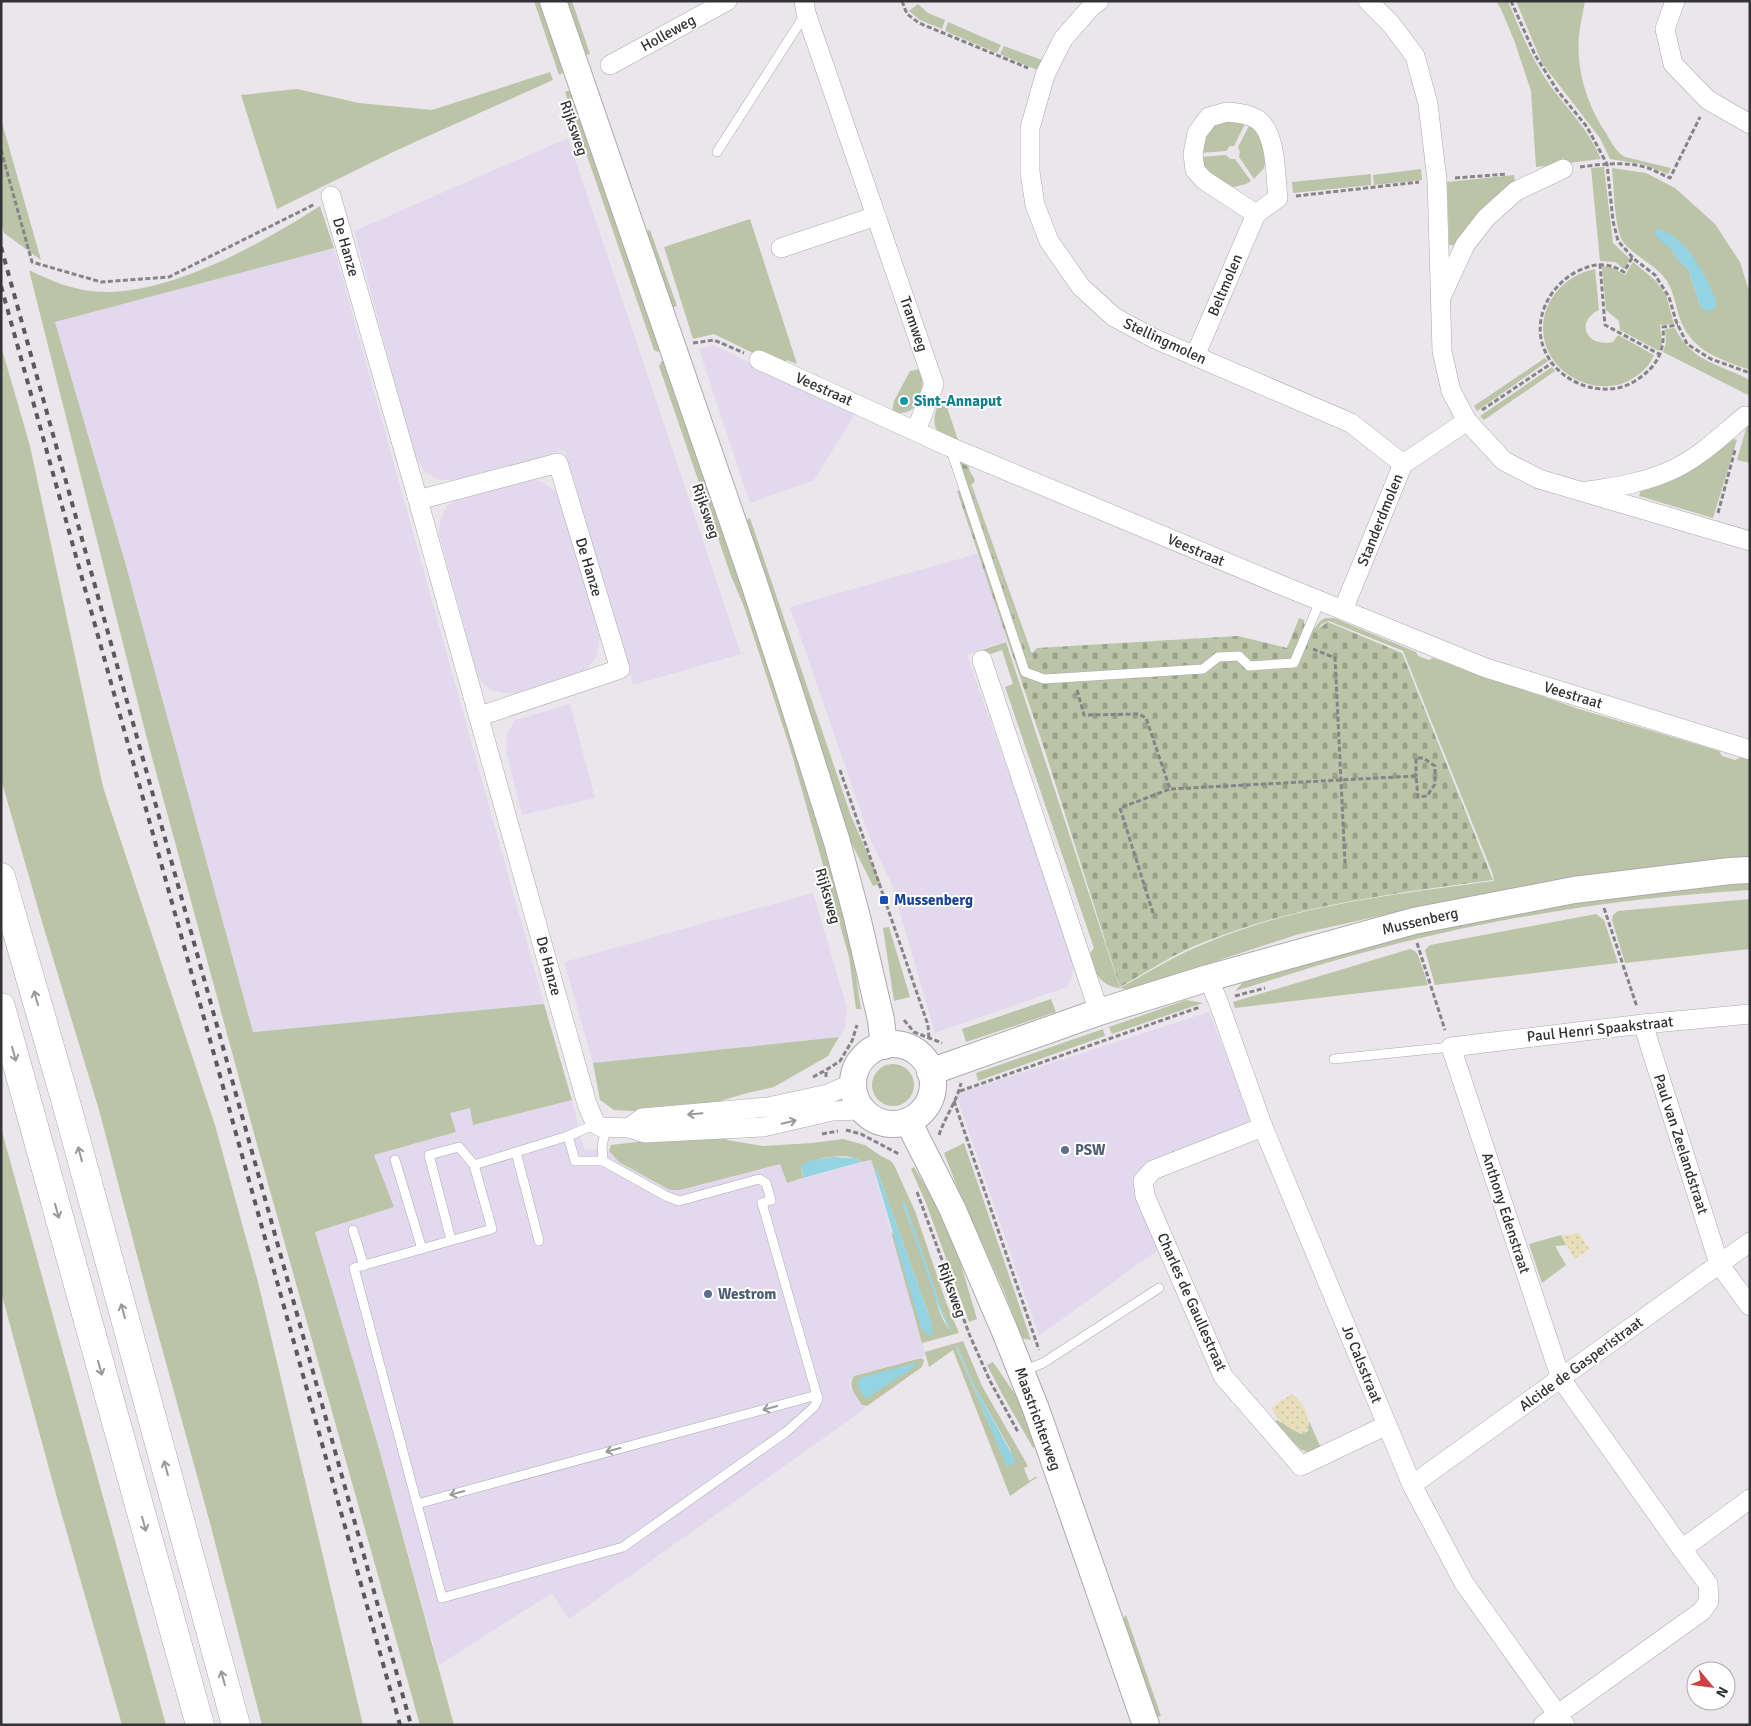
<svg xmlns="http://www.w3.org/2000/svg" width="1751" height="1726" font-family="Signika,sans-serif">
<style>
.commercial{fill:#e2d9ee}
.green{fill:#bcc4a7;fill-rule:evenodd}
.sand{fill:url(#sand-dots)}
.cemetery{fill:url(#cemetery-stones)}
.water{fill:#94d3e1}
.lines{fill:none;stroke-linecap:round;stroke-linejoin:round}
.lane-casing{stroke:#aca9ae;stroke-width:10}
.street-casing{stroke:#aca9ae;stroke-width:20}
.secondary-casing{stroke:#aca9ae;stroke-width:28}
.highway-casing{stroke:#aca9ae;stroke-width:29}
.path{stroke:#878488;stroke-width:3;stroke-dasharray:5 2.5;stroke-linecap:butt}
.lane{stroke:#fff;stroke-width:9}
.street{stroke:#fff;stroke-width:19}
.secondary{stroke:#fff;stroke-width:26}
.highway{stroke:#fff;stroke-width:28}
.rail{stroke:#5a585b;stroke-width:4;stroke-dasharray:6 6;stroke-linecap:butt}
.oneway{stroke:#99989a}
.culture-dot{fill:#0f9aa8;stroke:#fff;stroke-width:2}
.transit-dot{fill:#1a4fb4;stroke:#fff;stroke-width:2}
.service-dot{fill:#5c6f8a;stroke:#fff;stroke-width:2}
.labels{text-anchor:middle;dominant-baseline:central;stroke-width:4;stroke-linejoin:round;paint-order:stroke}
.street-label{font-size:15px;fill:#333234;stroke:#fff}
.culture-label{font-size:15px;font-weight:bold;fill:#0d838f;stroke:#fff;text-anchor:start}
.transit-label{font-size:15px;font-weight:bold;fill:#164399;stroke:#fff;text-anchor:start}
.service-label{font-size:15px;font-weight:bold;fill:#4e5e75;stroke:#fff;text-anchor:start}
</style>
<defs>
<pattern id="sand-dots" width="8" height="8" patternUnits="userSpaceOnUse" patternTransform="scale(1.25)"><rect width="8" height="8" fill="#e8deb9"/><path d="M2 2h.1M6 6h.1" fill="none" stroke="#c7bfa0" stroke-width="1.8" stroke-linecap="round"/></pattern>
<pattern id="cemetery-stones" width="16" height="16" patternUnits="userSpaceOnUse" patternTransform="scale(1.25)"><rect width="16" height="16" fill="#bcc4a7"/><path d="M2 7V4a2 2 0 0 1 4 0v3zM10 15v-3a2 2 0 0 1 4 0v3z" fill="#99a089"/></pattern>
</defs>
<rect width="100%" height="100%" fill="#eae6ec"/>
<g class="commercial">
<path d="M568,138L741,654L633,685L565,450L454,480H440L425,472L415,456L354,231Z"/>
<path d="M334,248L544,1004L253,1032L125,562L55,322Z"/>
<path d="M712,345L718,347L855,414L814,480L750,503L699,349Z"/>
<path d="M523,480H535L546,484L555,491L562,501L600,638L597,656L586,671L519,692L509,694L490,690L478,677L439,534L440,520L447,506L460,497Z"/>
<path d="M980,553L1007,640L967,655L1075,960L1071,980L1067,987L935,1033L891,882L870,838L790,607Z"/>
<path d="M570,704L595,798L522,815L506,751L507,734L515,720Z"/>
<path d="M813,893L847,1008L845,1028L839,1037L593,1063L564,962Z"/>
<path d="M1209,1012L1251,1118L1245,1126L1149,1163L1159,1249L1039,1336L956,1094Z"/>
<path d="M572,1100L584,1149L609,1151L619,1162L680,1190L780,1164L787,1183L871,1160L926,1356L854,1376L850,1381V1387L862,1405L866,1408L569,1619L552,1593L439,1665L378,1445L315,1232L394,1207L374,1155L456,1132L449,1113L470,1108L473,1125Z"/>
</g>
<g class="green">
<path d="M534,1H542L565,71L559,75Z"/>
<path d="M565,1H572L590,54L585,55Z"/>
<path d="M1496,1H1508C1520,30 1531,58 1549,84C1567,109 1589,130 1601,159L1536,167L1531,91L1514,40L1501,9Z"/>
<path d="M1516,1H1585C1583,13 1580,24 1579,35C1576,70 1587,105 1606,133C1611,142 1616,152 1625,157L1671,168L1668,174L1642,164L1610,159L1600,138L1542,63Z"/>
<path d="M918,4L928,13L945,20L942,29L920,20L909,11Z"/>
<path d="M948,22L1001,45L997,53L945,31Z"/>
<path d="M1004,46L1042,60L1037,70L1000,54Z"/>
<path d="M550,72L553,80L395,151L277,209L241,95L297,89L359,103L432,110Z"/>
<path d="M567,91H570L575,97L661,350L658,352L654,350L565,92Z"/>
<path d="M1,119L41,260L4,233L1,222Z"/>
<path d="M1226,120L1246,122L1234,146H1230L1226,151L1200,153V144L1215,125Z"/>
<path d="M1250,124L1260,132L1267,155L1264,168L1254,179L1239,157L1240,152L1238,147Z"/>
<path d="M1226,155L1230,159H1235L1251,181L1246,184L1234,187L1221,185L1203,169L1199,157Z"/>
<path d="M1604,167L1613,243L1630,259L1624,269L1615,262L1600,261L1591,168Z"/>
<path d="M1612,168L1646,173L1675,188L1715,224L1740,262L1750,294V370C1725,361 1697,353 1684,328C1676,313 1676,296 1667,281C1658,268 1644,261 1632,251C1629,248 1624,244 1622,240C1614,225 1614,186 1612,168ZM1671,249L1716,299L1701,308L1688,269L1679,261Z"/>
<path d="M1421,169L1422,180L1374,185L1373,175Z"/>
<path d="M1371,174V185L1293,193L1292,182Z"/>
<path d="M1514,175L1515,185L1457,245H1449L1447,182Z"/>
<path d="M320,206L334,248L55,322L125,562L253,1032L544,1004L572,1100L473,1125L470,1108L450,1113L456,1132L374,1155L394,1207L315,1232L378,1445L454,1725H420L258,1148L147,739L29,270C49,280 68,288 90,291C162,300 261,244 320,206Z"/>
<path d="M750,219L797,364L787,360L784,365L759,356L714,334L693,339L664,247Z"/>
<path d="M650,230L677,306L671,308L645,232Z"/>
<path d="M1633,262L1655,280L1666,295L1674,324L1660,325L1662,344L1659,351L1620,330L1619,321L1606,310L1602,266L1613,268L1625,275Z"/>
<path d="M1595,269L1599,310C1576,320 1584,348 1613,342L1618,335L1654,355C1648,369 1637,377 1624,383C1591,395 1550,373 1544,338C1538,304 1564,275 1595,269Z"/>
<path d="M1675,328C1691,362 1720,364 1750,380V391L1748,395L1663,352L1666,343L1665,329Z"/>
<path d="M1,346L30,446L103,787L215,1125L258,1282L363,1725H262L210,1523L149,1301L99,1110L42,922L1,779Z"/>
<path d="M1545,358L1548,361L1477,411L1474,406Z"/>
<path d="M662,361H666L668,364L824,834L854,962L861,1009H856L849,957L790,748L743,604L731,576L659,366Z"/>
<path d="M1552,367L1555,371L1484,420L1480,416Z"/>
<path d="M920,369C927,390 919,419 892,412L894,401L910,371Z"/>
<path d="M938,404L947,407L959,443C937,434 929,430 938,404Z"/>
<path d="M1750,415V463L1737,460Z"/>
<path d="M1729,437L1737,440L1713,518L1639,496L1641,490Z"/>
<path d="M972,486L1033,657L1029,660L970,487Z"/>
<path d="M750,518L851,816L881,884L873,886L850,840L745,521Z"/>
<path d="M1325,618H1334L1416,652L1418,656L1429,660L1433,658L1579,709L1719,751L1722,756L1735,760L1741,757L1750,759V860L1401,911L1299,934L1131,989C1105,989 1097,980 1088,956L1094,948L1005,687L1013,684L1002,650L988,655L982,652V650L1006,642L1120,988C1147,973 1174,956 1204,944C1295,905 1396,894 1494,881L1492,872L1403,651L1329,621L1322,624L1317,629L1315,628L1320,621Z"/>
<path d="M1750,881V890C1618,898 1485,919 1358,954C1316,965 1276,979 1235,991L1245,980L1339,950L1541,905Z"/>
<path d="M1750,899V949L1625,963L1612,920L1613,915L1618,911Z"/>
<path d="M1596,914L1604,920L1618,963L1435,985L1425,950L1430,945Z"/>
<path d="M889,927L910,997L894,1001L883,928Z"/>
<path d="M1410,949L1415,951L1418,955L1428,985L1235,1008L1233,1002Z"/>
<path d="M1051,999L1056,1012L966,1042L962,1029Z"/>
<path d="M1186,1000L1203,1003L1112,1034L1109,1027Z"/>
<path d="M1103,1029L1105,1036L978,1081L976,1073Z"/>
<path d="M839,1037L828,1056L774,1087L747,1093L707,1105L654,1112L614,1110L600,1100L593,1063Z"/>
<circle cx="893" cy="1085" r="21"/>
<path d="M1,1128L166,1725H122L57,1498L1,1292Z"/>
<path d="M723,1135H727V1140L763,1146L812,1143L843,1139L865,1145L881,1156L891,1161L894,1165L915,1211L946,1302L959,1333L922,1343L891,1232L894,1235L931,1321L877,1170L874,1169L871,1160L861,1162C854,1154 833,1156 823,1158C815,1160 808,1165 801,1169L803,1178L787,1183L780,1164L680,1190H670L619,1162L609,1151L611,1145L636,1142ZM904,1201L939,1302L951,1331C939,1319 936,1296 930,1280C921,1254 911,1228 902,1202Z"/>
<path d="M964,1143L1031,1340L1022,1338L1003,1289L963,1202L944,1153Z"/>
<path d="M914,1167L936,1204L955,1244L977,1319L969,1322L926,1203L911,1169Z"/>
<path d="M1561,1235L1566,1245L1555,1246L1566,1265L1542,1283L1529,1244Z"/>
<path d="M963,1341L982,1386L1028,1466L1024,1468L1029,1481L1037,1476L1036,1478L1010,1496L953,1350L929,1367L925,1352ZM957,1346L975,1387L1011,1451L1007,1466L956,1347Z"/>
<path d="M921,1358L924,1360L922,1367L867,1406L862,1405C856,1395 847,1387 854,1376Z"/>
<path d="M993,1362L1021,1403L1036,1445L1033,1448L1000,1390L987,1365Z"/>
<path d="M1277,1420L1301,1434L1308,1431L1309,1421L1321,1448L1307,1452L1300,1449L1274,1422Z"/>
<path d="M1126,1615L1161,1716L1158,1717L1156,1716L1123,1618Z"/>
</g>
<g class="sand">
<path d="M1579,1233L1589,1249L1575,1259L1561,1236Z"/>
<path d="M1292,1394C1303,1402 1309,1414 1308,1428L1304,1433C1293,1433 1274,1419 1272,1407Z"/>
</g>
<path class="cemetery" d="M949,456L969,467V469L975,481L970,487L1029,660L1033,658L1031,654L1037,648L1238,636L1287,648L1299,618L1304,620V624L1317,629L1328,622L1402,653L1493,880C1396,893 1296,905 1204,942C1175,953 1148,971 1120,987L1043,745L957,491L960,490Z"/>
<g class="water">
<path d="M1657,229C1683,234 1701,266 1711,289C1713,293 1717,299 1716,304C1715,307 1714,308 1712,310L1706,311L1701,308L1688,269L1679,261L1671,249L1659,239L1654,233Z"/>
<path d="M832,1157L855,1158L861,1162L803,1178L801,1166L809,1161Z"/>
<path d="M874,1169L877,1170L931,1321L933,1331L931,1335L928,1336L921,1328Z"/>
<path d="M904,1201L939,1302L951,1331L950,1332L937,1303L902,1202Z"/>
<path d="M956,1346H957L975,1387L1015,1460L1016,1462L1007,1467Z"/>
<path d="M915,1363L916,1366L867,1398L863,1396L857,1383L860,1378Z"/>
</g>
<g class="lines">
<g class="lane-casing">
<g id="lane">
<path d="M717,152L806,13"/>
<path d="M950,447L1025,672L1044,679L1203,669L1218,657L1239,656L1249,666L1294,663L1320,601"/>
<path d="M1334,1059L1451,1047"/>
<path d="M596,1124L568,1136L474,1165L492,1229L354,1268L442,1598L623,1547L786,1432L814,1407L818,1399L762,1203L771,1200L766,1183L759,1179L679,1201L666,1196L603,1161L602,1146L606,1128"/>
<path d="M568,1136L575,1161H603"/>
<path d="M516,1152L539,1241"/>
<path d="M395,1160L422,1249"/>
<path d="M353,1230L364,1266"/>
<path d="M451,1240L429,1155L459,1147L474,1165"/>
<path d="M1023,1371L1043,1363L1159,1288"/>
<path d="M417,1504L817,1395"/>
</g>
</g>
<g class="street-casing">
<g id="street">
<path d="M804,1L806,13L934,384L916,431"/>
<path d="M1099,1L1091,7L1063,39L1045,75L1030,128V172L1035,205L1049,241L1081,287L1114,317L1153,338L1351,423L1403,464"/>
<path d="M1368,1L1391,24L1415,56L1428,104L1437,180L1442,351L1451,391L1467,421"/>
<path d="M1675,1L1665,29L1673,64L1708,100L1750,124"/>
<path d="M610,65L727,1"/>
<path d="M1227,112C1238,113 1249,114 1258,120C1277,134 1275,176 1278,198L1256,214L1204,180L1195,170L1193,154L1197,133L1209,117Z"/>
<path d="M331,196L418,500"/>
<path d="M781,248L876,216"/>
<path d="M1442,295L1465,245L1486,218L1516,191L1563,169"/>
<path d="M1195,356L1256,214"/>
<path d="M759,360L950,447L1276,583L1486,668L1750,750"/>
<path d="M1588,491C1617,487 1647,482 1674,469C1701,456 1722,435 1745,416"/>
<path d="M1343,610L1403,464L1467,421L1504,461L1539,479L1750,541"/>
<path d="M982,660L1099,1012"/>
<path d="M480,716L620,669L558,463L418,500L587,1104L593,1118L596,1124L601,1127L629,1128L645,1133L763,1127L832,1111L861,1110"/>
<path d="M1208,978L1218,1001L1263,1127L1412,1485L1464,1583L1565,1725"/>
<path d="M1643,1024L1719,1264L1750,1306"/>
<path d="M1263,1127L1153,1170L1143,1181L1145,1196L1223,1376L1301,1466L1387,1425"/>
<path d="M629,1128L642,1118L768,1107L828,1094L853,1083"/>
<path d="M1412,1485L1750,1242"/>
<path d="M1682,1549L1750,1499"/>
<path d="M1543,1725L1702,1611L1709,1601L1708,1584L1682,1549L1561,1379L1451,1047L1643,1024L1750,1014"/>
</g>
</g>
<g class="secondary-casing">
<g id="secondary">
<path d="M553,1L753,580L790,693L837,842L857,917L881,1020L884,1046"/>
<circle cx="893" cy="1084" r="40"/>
<path d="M930,1072L1099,1012L1208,978L1414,921L1574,890L1730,871L1750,870"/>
<path d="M908,1121L952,1208L1004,1329L1036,1409L1146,1725"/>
</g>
</g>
<g class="highway-casing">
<g id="highway">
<path d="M1,877L65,1099L236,1725"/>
<path d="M1,1007L200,1725"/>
</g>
</g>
<g class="path">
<path d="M902,1L907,14L919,23L1028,68"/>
<path d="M1511,1L1535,55L1557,90L1587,127L1607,164L1613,221L1618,241L1634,259L1655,275L1669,297L1676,321L1687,344L1711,359L1750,373"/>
<path d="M1,150L32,262L101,282L169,277L315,204"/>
<path d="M1580,167C1602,164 1626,161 1648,168C1655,170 1662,175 1670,178L1700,117"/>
<path d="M1455,178L1507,174"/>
<path d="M1296,196L1419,182"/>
<path d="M1632,258L1624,272C1608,262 1594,263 1578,271C1549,285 1531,321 1545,351C1559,384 1605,400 1635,381C1657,367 1665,352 1663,327L1678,325"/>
<path d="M1600,264L1605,325L1659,354"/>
<path d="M693,343L714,340L744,353"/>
<path d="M1482,410L1552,363"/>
<path d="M1718,513L1735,450"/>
<path d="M1313,649L1335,658L1345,863"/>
<path d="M1077,690L1084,715L1139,714L1146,718L1170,789L1416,776L1418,797L1427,796L1435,784V766L1423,758H1416V776"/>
<path d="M840,770L928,1025L929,1039"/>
<path d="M1604,908L1637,1007"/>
<path d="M1153,913L1120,808L1170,789"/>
<path d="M1417,943L1445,1030"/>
<path d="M1235,996L1265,988"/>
<path d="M904,1020L914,1032L942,1043"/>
<path d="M813,1077L826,1070"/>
<path d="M826,1077V1070L840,1061L852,1041L857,1025"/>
<path d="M960,1091L1200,1007"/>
<path d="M954,1101L1039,1350"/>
<path d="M846,1130L861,1134L899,1154"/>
<path d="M822,1134L838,1131"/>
<path d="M939,1135C945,1117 957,1101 961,1083"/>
<path d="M917,1192L970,1336L990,1381L1018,1432"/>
</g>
<use href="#lane" class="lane"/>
<use href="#street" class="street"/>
<use href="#secondary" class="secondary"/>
<use href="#highway" class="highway"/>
<g class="rail">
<path d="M1,247L411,1725"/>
<path d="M1,286L400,1725"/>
</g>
</g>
<defs><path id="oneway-shaft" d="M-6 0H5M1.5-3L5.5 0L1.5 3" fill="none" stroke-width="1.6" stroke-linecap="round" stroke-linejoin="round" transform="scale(1.25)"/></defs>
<g class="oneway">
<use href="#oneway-shaft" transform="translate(36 998) rotate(-106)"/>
<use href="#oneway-shaft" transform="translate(14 1054) rotate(75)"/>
<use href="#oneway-shaft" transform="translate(695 1114) rotate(175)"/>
<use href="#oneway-shaft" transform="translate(789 1122) rotate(-13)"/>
<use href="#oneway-shaft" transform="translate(80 1154) rotate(-105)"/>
<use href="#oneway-shaft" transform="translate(57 1211) rotate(74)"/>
<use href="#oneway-shaft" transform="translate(123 1311) rotate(-105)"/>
<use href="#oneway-shaft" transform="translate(100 1368) rotate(74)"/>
<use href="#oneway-shaft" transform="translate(770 1408) rotate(165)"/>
<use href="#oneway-shaft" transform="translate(613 1450) rotate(165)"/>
<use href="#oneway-shaft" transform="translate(166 1468) rotate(-105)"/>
<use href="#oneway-shaft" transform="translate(457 1493) rotate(165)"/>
<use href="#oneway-shaft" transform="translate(144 1524) rotate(75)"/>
<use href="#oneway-shaft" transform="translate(223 1678) rotate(-105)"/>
</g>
<circle class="culture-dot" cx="904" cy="401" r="5"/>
<rect class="transit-dot" x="879" y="895" width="10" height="10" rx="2.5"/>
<g class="service-dot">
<circle cx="1065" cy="1150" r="5"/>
<circle cx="708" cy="1294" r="5"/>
</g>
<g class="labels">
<g class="street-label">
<text transform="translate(668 33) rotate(-29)">Holleweg</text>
<text transform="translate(574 128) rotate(71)">Rijksweg</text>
<text transform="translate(346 247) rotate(74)">De Hanze</text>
<text transform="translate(1225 285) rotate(-67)">Beltmolen</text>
<text transform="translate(914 324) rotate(71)">Tramweg</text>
<text transform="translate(1165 341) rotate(25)">Stellingmolen</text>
<text transform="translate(824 389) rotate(24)">Veestraat</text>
<text transform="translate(706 511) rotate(71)">Rijksweg</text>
<text transform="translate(1380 520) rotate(-68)">Standerdmolen</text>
<text transform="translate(1196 550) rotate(23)">Veestraat</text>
<text transform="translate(589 567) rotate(73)">De Hanze</text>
<text transform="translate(1573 695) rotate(17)">Veestraat</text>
<text transform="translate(828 896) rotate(74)">Rijksweg</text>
<text transform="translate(1420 921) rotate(-13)">Mussenberg</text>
<text transform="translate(549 966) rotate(75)">De Hanze</text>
<text transform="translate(1600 1029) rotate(-6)">Paul Henri Spaakstraat</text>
<text transform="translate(1681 1144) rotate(72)">Paul van Zeelandstraat</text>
<text transform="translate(1506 1213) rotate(72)">Anthony Edenstraat</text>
<text transform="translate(952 1290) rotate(70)">Rijksweg</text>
<text transform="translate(1192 1302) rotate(66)">Charles de Gaullestraat</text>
<text transform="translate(1362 1364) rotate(68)">Jo Calsstraat</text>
<text transform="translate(1581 1364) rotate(-36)">Alcide de Gasperistraat</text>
<text transform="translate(1038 1419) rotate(70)">Maastrichterweg</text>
</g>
<g class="culture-label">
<text x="914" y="401">Sint-Annaput</text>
</g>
<g class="transit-label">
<text x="894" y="900">Mussenberg</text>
</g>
<g class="service-label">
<text x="1075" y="1150">PSW</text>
<text x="718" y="1294">Westrom</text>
</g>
</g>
<rect width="1751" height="1726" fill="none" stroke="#333234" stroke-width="5"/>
<g transform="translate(1711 1686) rotate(119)"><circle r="24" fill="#ffffff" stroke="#adadae"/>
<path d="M0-4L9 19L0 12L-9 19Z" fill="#d04044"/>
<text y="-8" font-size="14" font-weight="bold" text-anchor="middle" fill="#333234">N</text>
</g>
</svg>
